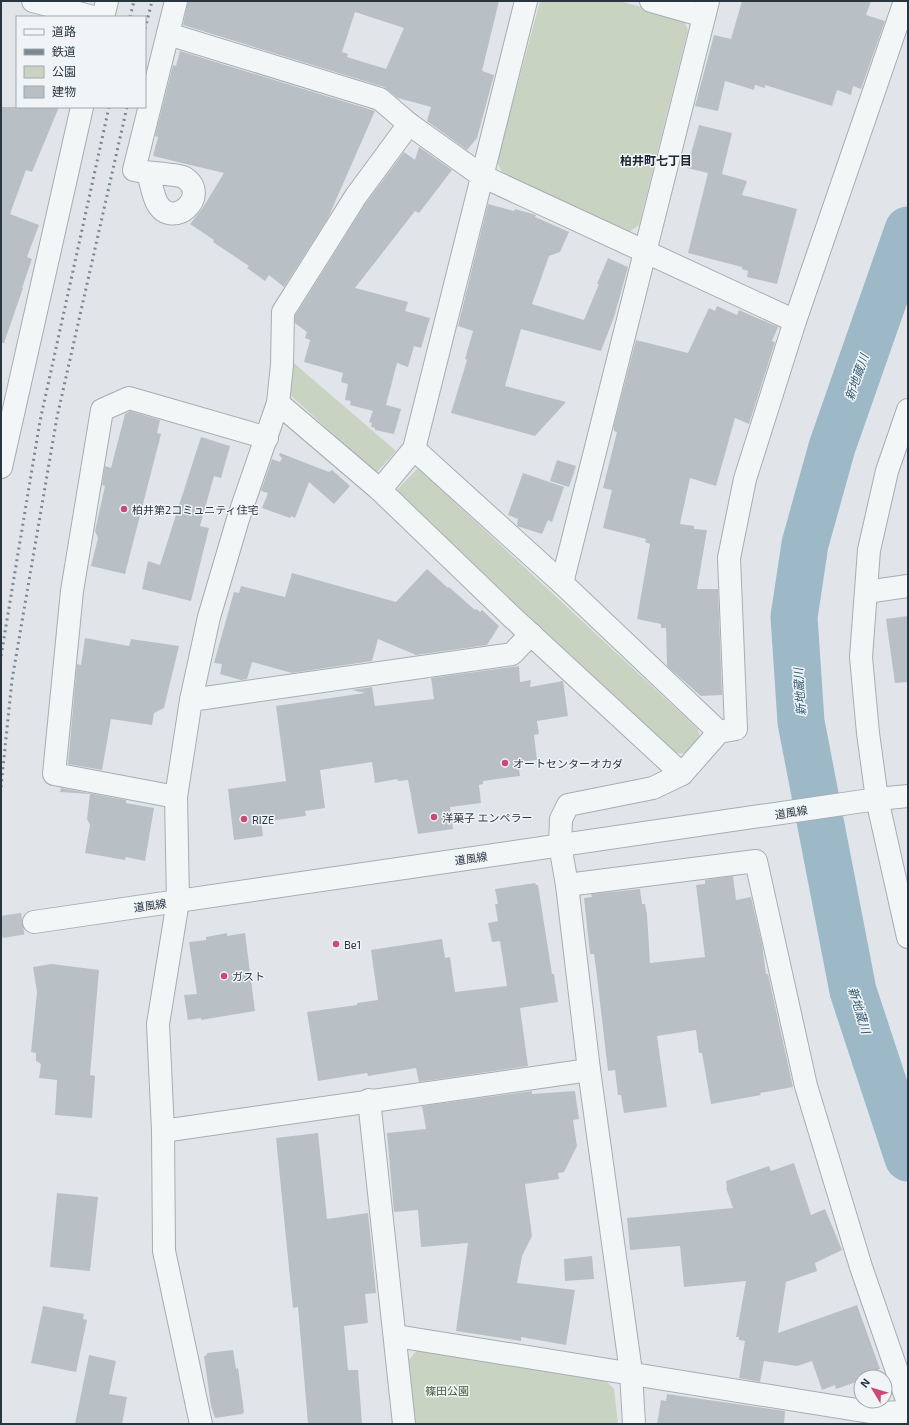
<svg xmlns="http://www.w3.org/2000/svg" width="909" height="1425" font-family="'Exo 2','Noto Sans JP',sans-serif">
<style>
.green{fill:#c9d3c2}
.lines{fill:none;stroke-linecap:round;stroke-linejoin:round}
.river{stroke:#9db9c8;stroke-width:47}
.building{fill:#b8c0c6;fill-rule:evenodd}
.tertiary-tunnel{stroke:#bcc2c7;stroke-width:22;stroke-dasharray:22 11;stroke-linecap:butt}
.minor-casing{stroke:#a6adb3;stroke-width:24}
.tertiary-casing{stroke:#a6adb3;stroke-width:24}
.minor{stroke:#f3f6f7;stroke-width:22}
.tertiary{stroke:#f3f6f7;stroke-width:22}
.rail{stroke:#7a8892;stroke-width:3;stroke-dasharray:2 4;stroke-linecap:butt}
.poi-dot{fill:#cb4973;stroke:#f0f4f7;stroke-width:1.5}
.labels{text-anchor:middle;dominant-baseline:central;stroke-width:3;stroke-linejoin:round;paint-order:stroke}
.poi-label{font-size:11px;fill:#293640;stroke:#f0f4f7;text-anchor:start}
.street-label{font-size:11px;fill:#293640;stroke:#f0f4f7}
.park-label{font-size:11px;fill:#445c37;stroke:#f0f4f7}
.neighbourhood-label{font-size:12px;font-weight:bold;fill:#1c2731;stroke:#f0f4f7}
.water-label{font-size:12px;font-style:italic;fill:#345c73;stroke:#f0f4f7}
</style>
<rect width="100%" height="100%" fill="#e1e5e9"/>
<g class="green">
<path d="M540,1H620L683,19L688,30L639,225L629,232L503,174L497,162Z"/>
<path d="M288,358L396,451L376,473L288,393Z"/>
<path d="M418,468L698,729L700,739L688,754L676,753L395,492Z"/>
<path d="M417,1350L605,1380L614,1389L618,1424H415L409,1360Z"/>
</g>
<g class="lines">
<path class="river" d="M908,230L832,447L805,544L794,617L801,722L853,991L908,1158"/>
</g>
<g class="building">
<path d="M188,1H499L482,71L494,75L477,138L467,150L427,121L431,107L398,98L384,87L183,25ZM355,12L404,28L386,69L347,57L348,54L342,52Z"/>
<path d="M742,1H871L866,15L885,21L861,89L853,86L851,95L837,90L832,106L765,85V88L755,85L754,90L725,81L718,111L695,106L714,35L731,39Z"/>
<path d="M180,51L375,111L328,218L284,287L269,275L265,281L247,268L249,266L213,242L214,240L190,224L202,209L224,173L153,156L158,137L155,136L173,65L176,66Z"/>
<path d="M1,107H59L32,172L26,170L10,214L39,225L27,257L32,259L22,288H23L4,343H1Z"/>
<path d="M699,125L732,133L722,174L747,181L742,195L797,209L777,284L747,277L748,271L742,269V267L688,253L708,173L687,168Z"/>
<path d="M419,147L452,170L419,213L415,211L355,288L408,302L405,311L430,318L421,348L414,346L408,367L397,363L386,405L401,409L394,434L375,430V428L371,427L372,423L369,422L373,411L350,405L351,401L345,400L348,384L341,382L343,373L304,362L310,340L305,338L307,332L295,323V316L366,203L404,152L415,160Z"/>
<path d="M488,204L514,211L515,209L536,215L535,217L569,232L560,252L549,256L532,304L584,320L599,284H597L608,258L628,267L614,317L601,351L521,329L505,386L566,402L535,436L451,413L467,360L465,359L473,331L458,326Z"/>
<path d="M717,306L737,315L739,310L778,327L772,341L775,342L749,424L735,418L716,486L690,478L680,524L694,526V529L707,530L697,589H718L722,695L701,696L667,666L666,628H661V624L637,619L650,544L645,542L646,539L603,528L612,490L603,488L617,432L614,431V425L636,340L688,353L709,308L715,311Z"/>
<path d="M130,411L160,420L157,433L161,434L125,574L91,566L98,538L95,531L105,486L102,485L105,466L111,468L125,414Z"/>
<path d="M201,437L230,446L221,478L214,476L200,526L209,528L191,601L142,589L148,561L160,565Z"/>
<path d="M280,453L329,472L332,470L350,486L334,504L309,482L295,518L291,516L290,518L262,508L268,493L261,491L272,459L280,462L282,458L279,455Z"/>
<path d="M557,460L576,466L569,487L550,481Z"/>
<path d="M523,473L564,487L552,522L548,520L542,534L517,526L518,519L508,515Z"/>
<path d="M427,569L448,588L449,587L475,610L477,609L480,612L482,610L499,626L487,645L416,655L378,639L372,661L292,673L252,662L247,679L241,680L220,674L222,664L214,663L234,592L239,593L241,586L285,597L292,573L396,602Z"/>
<path d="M908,616V682L895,683L886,619Z"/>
<path d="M85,638L129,646L131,639L179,646L164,708L154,713L152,725L111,719L102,770L68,764L77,664L81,665Z"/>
<path d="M519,666L520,682L531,680L530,687L563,681L568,716L537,721L539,734L534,735L537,760L518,762L520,776L483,781V784L479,785L481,803L450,807L453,829L418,834L408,780L398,781L397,779L375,783L372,762L320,770L325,808L305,811L306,816L261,822L263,836L234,840L228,789L286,781L276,706L365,693L352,690L372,687L375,706L434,699L431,678Z"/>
<path d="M61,788L126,800V803L154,808L145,861L126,857L125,860L85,853L90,825L87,819L90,794L60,792Z"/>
<path d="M733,876L736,900L751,897L762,944L766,974H768L793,1087L760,1093L761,1095L711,1104L702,1053H699L696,1030L657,1036L667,1107L624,1113L621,1095H618L615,1070L608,1071L596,968L594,954H590L584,898L592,897L591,894L640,889L642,904H645L647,915L650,963L705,957L696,885L705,884V880Z"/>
<path d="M535,883L536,885H538L552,974H554L558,1002L520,1008L528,1066L419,1082L416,1068L368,1076L367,1073L318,1081L307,1012L357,1005V1003L378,1000L371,950L442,939L445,958L450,957L455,992L507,986L500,941L492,942L488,923L498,921L495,904H498L495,889Z"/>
<path d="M227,933V936L245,933L255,1011L201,1020V1018L188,1020L184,995L197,994L189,942L206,940V937Z"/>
<path d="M52,964L99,970L90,1075L95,1076L92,1118L55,1115L57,1080L39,1078L41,1064L36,1061V1053L31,1052L37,992L33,967Z"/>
<path d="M532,1091V1094L575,1091L579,1119L573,1120L577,1146L564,1172L558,1173L559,1179L525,1184L532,1236L522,1256L517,1283L575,1290L566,1345L521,1337V1341L456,1331L468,1243L421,1247L418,1210L394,1212L387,1133L426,1129L422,1106Z"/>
<path d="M318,1133L327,1219L368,1213L376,1293L365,1294L368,1323L344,1326L348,1370H358L362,1424H308L298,1307L293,1308L276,1138Z"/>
<path d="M794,1163L811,1215L825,1209L842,1250L815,1263L817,1271L786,1282L778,1333L857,1305L880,1369L857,1377L859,1381L836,1389L835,1385L822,1390L812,1361L797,1366L764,1361L760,1382L739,1378L745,1341L739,1340V1337H736L746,1281L684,1287L680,1246L630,1250L627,1218L733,1208L726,1188L727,1187L726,1181L769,1166L771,1171Z"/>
<path d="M57,1193L98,1197L90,1271L50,1267Z"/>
<path d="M592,1256L594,1279L565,1281L564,1259Z"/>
<path d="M43,1306L84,1314L83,1319L87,1320L76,1372L31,1363Z"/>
<path d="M233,1350L236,1369L238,1368L244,1412L242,1414L215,1418L211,1406L204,1356L207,1355V1353Z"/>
<path d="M89,1355L116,1361L109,1394L127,1397L122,1424H75Z"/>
<path d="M667,1394L785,1411L784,1424H657L661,1400L666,1401Z"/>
</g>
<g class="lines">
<path class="tertiary-tunnel" d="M1,927L34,922"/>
<g class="minor-casing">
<g id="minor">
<path d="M33,1L93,17"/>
<path d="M651,1L704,16"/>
<path d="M103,17L107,1"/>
<path d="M168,34L380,99L409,124L482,176L795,321"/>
<path d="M148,174C151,182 153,196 157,203C173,231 211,196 185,178C179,174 144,173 134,170L176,1"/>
<path d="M278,403L380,490L512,617L682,774"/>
<path d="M414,449L562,583L719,732"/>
<path d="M1,467L82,107"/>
<path d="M380,490L414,449L526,1"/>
<path d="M562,583L708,1"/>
<path d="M866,592L908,586"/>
<path d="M191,700L512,654L531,634"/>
<path d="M176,797L54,774L72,591L102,410L129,398L267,438"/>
<path d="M567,885L756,861L806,1086L861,1267L908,1403"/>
<path d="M369,1100L404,1424"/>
<path d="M163,1131L589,1070"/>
<path d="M396,1336L876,1413L908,1412"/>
<path d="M201,1424L164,1251L163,1131L158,1024L178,901L176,797L191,700L209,617L238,519L278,403L282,365L283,312L356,196L409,124"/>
<path d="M634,1424L631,1372L589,1070L567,885L560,845L561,819L568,805L653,788L682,774L719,732L736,729L729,558L745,479L795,321L905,1"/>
</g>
</g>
<g class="tertiary-casing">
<g id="tertiary">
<path d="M908,410L887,471L869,550L861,657L868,733L877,799L908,937"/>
<path d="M34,922L877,799L908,796"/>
</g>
</g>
<use href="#minor" class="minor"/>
<use href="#tertiary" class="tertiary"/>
<g class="rail">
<path d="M130,17L134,1"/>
<path d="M145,29L152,1"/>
<path d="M1,656L40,421L109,107"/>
<path d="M1,787L12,680L57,417L127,107"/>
</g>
</g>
<g class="poi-dot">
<circle cx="124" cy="509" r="4"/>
<circle cx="505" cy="763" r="4"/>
<circle cx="434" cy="817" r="4"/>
<circle cx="244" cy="819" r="4"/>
<circle cx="336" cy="944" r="4"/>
<circle cx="224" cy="976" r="4"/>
</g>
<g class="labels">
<g class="poi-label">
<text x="132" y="509">柏井第2コミュニティ住宅</text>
<text x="513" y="763">オートセンターオカダ</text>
<text x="442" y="817">洋菓子 エンペラー</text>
<text x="252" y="819">RIZE</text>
<text x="344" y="944">Be1</text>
<text x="232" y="976">ガスト</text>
</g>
<g class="street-label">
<text transform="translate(791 812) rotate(-9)">道風線</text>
<text transform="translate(471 858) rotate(-8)">道風線</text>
<text transform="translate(150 905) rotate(-8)">道風線</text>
</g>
<g class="park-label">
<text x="447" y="1390">篠田公園</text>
</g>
<g class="neighbourhood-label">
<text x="656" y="160">柏井町七丁目</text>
</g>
<g class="water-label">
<text transform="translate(856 377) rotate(-71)">新地蔵川</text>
<text transform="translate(799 692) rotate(-94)">新地蔵川</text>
<text transform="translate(860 1010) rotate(73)">新地蔵川</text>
</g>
</g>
<rect width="909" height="1425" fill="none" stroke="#293640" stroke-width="4"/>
<rect x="16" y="16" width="130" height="92" fill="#f0f4f7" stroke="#a0a8ae"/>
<rect x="24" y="29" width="20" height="6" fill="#f3f6f7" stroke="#a0a8ae"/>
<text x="52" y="36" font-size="12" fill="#293640">道路</text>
<rect x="24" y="49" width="20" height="6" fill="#7a8892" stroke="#a0a8ae"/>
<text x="52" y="56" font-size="12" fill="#293640">鉄道</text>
<rect x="24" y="66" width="20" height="12" fill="#c9d3c2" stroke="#a0a8ae"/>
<text x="52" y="76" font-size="12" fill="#293640">公園</text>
<rect x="24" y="86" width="20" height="12" fill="#b8c0c6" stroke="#a0a8ae"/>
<text x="52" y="96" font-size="12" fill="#293640">建物</text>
<g transform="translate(873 1389) rotate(308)"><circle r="19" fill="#f0f4f7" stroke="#a0a8ae"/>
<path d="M0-3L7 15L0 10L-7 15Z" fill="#cb4973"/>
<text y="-6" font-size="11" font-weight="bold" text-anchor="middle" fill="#293640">N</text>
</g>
</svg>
